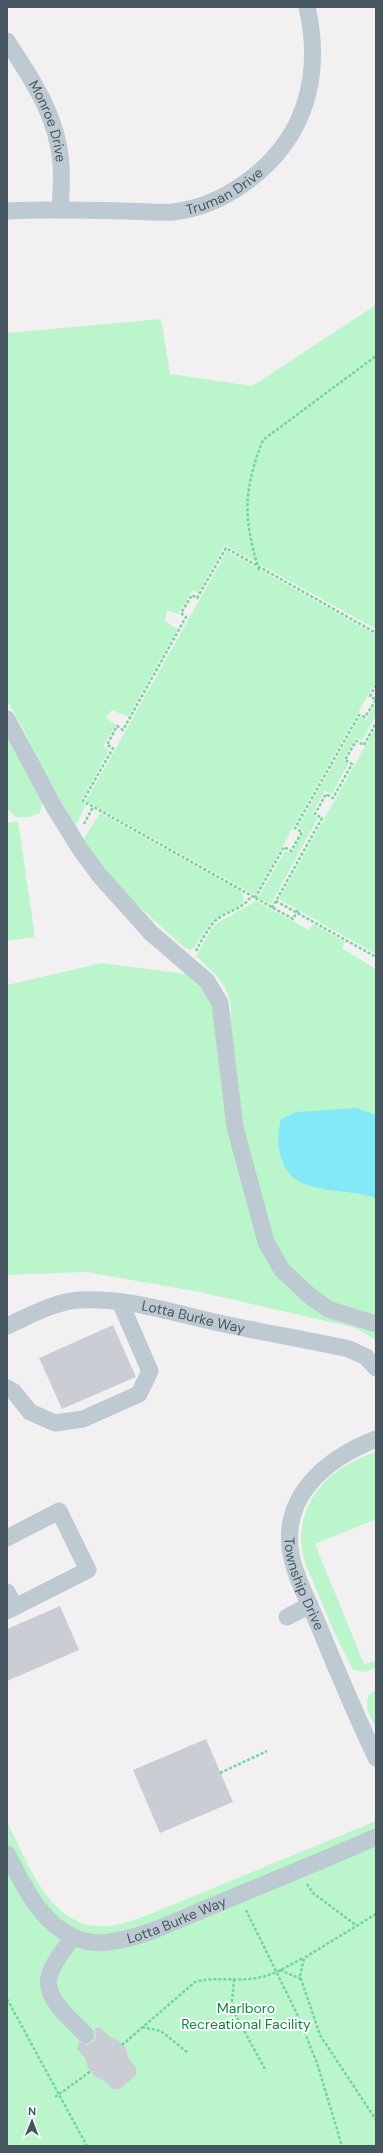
<svg xmlns="http://www.w3.org/2000/svg" width="383" height="2153" font-family="'DM Sans',sans-serif">
<style>
.green{fill:#bbf5cc}
.water{fill:#83e9f7}
.building{fill:#caced4}
.lines{fill:none;stroke-linecap:round;stroke-linejoin:round}
.path{stroke:#6ed79a;stroke-width:2.5;stroke-dasharray:3 2;stroke-linecap:butt}
.minor{stroke:#bdcad2;stroke-width:17}
.labels{text-anchor:middle;dominant-baseline:central;stroke-width:4;stroke-linejoin:round;paint-order:stroke}
.street-label{font-size:14px;fill:#465661;stroke:#fff}
.park-label{font-size:14px;fill:#0c863f;stroke:#fff}
</style>
<rect width="100%" height="100%" fill="#f3f0f1"/>
<g class="green">
<path d="M376,305V629L225,545L198,593L193,590L178,614L167,610L165,620L172,626L178,628L128,717L112,710L106,718L116,725L103,746L109,750L81,801L86,805L75,826L34,754L24,730L7,700V333L161,319L170,374L252,386Z"/>
<path d="M227,551L376,635V681L255,895L86,801Z"/>
<path d="M376,704V715L362,741L356,738L343,760L348,764L332,794L325,791L312,814L318,818L271,904L258,898L285,851L291,853L304,831L298,827L360,717L366,720Z"/>
<path d="M376,727V954L279,899Z"/>
<path d="M7,731L43,798L40,813L29,817H16L7,809Z"/>
<path d="M100,813L242,892L244,901C239,908 227,911 220,916C208,924 201,936 194,948L191,950L185,948L121,890L83,840Z"/>
<path d="M18,821L35,937L7,941V823Z"/>
<path d="M256,901L309,930L313,924L345,942L342,948L376,969V1340L356,1328L200,1292L86,1272L7,1275V985L102,963L185,974L215,996L225,1019H231C233,987 217,976 196,956L212,928L219,922Z"/>
<path d="M376,1452V1519L315,1544L364,1664L376,1661V1668L366,1672L353,1670L336,1636L305,1563C289,1508 326,1468 376,1452Z"/>
<path d="M376,1690V1727C370,1716 364,1707 369,1695Z"/>
<path d="M376,1821V2146H7V1822C29,1864 50,1931 108,1926C125,1924 140,1918 155,1912Z"/>
</g>
<path class="water" d="M356,1108L376,1115V1198C348,1187 296,1197 283,1163C277,1147 277,1135 281,1119L296,1112Z"/>
<g class="building">
<path d="M113,1325L136,1377L62,1409L39,1358Z"/>
<path d="M60,1606L79,1650L7,1681V1629Z"/>
<path d="M206,1739L233,1802L160,1833L133,1770Z"/>
<path d="M95,2028H101L109,2036L119,2041L126,2048L129,2060L136,2068V2075L120,2089H112L105,2081L96,2077L88,2068L85,2058L77,2049L79,2042L88,2045L93,2042L96,2037Z"/>
</g>
<g class="lines">
<g class="path">
<path d="M259,570C243,518 243,491 263,440L376,356"/>
<path d="M376,685L370,696L376,700"/>
<path d="M84,824L93,807"/>
<path d="M255,898L284,847L291,851L302,832L295,828L359,715L365,717L376,700"/>
<path d="M276,901L376,957"/>
<path d="M272,908L322,818L315,814L326,794L333,798L352,764L345,760L356,741L364,745L376,723"/>
<path d="M298,910L293,919L83,801L113,748L107,745L117,726L123,730L186,617L181,613L192,595L197,598L226,548L376,633"/>
<path d="M196,951C201,941 207,930 215,921C226,911 244,909 251,896"/>
<path d="M220,1773L267,1751"/>
<path d="M307,1884L313,1893L357,1926"/>
<path d="M246,1910L298,2016L317,2063L342,2146"/>
<path d="M376,1914L304,1958L300,1976L320,2035L376,2120"/>
<path d="M280,1970L301,1979"/>
<path d="M234,1979L232,2002L234,2012L266,2071"/>
<path d="M7,1999L87,2146"/>
<path d="M142,2027L161,2031L188,2053"/>
<path d="M122,2045L195,1982C217,1976 236,1982 257,1978C274,1975 288,1966 303,1958"/>
<path d="M55,2097L91,2071"/>
</g>
<g class="minor">
<path id="s1" d="M7,41C32,79 58,117 61,164C62,179 61,195 60,210"/>
<path id="s2" d="M7,211C46,209 86,210 125,211C141,211 157,213 173,212C200,209 224,198 245,183C305,140 323,77 307,7"/>
<path d="M7,719L54,807L80,849L100,876L151,933L207,981L220,1003L235,1127L266,1242L282,1270L310,1296L328,1309L376,1324"/>
<path id="s3" d="M7,1326C29,1316 54,1302 78,1300C127,1297 177,1314 224,1324C266,1333 308,1340 349,1349L366,1357L376,1368"/>
<path d="M7,1388L14,1392L30,1412L55,1423L83,1419L139,1394L150,1371L120,1302"/>
<path id="s4" d="M376,1439C325,1459 278,1498 292,1559C297,1581 311,1607 320,1629C338,1673 356,1715 376,1758"/>
<path d="M7,1538L59,1511L88,1570L7,1611"/>
<path d="M7,1592L15,1607"/>
<path d="M287,1617L310,1605"/>
<path id="s5" d="M7,1854C24,1885 39,1922 74,1937C84,1942 98,1944 109,1942C144,1938 179,1919 212,1906C267,1883 322,1861 376,1837"/>
<path d="M73,1937C65,1949 52,1963 49,1977C44,1999 73,2021 86,2035"/>
</g>
</g>
<g class="labels">
<g class="street-label">
<text stroke="none"><textPath href="#s1" startOffset="91">Monroe Drive</textPath></text>
<text stroke="none"><textPath href="#s2" startOffset="222">Truman Drive</textPath></text>
<text stroke="none"><textPath href="#s3" startOffset="193">Lotta Burke Way</textPath></text>
<text stroke="none"><textPath href="#s4" startOffset="188">Township Drive</textPath></text>
<text stroke="none"><textPath href="#s5" startOffset="216">Lotta Burke Way</textPath></text>
</g>
<g class="park-label">
<text x="246" y="2008">Marlboro<tspan x="246" dy="16">Recreational Facility</tspan></text>
</g>
</g>
<rect width="383" height="2153" fill="none" stroke="#465661" stroke-width="16"/>
<g transform="translate(32 2121) rotate(1)" stroke="#ffffff" stroke-width="3" paint-order="stroke">
<path d="M0-3L7 15L0 10L-7 15Z" fill="#465661"/>
<text y="-6" font-size="11" font-weight="bold" text-anchor="middle" fill="#465661">N</text>
</g>
</svg>
